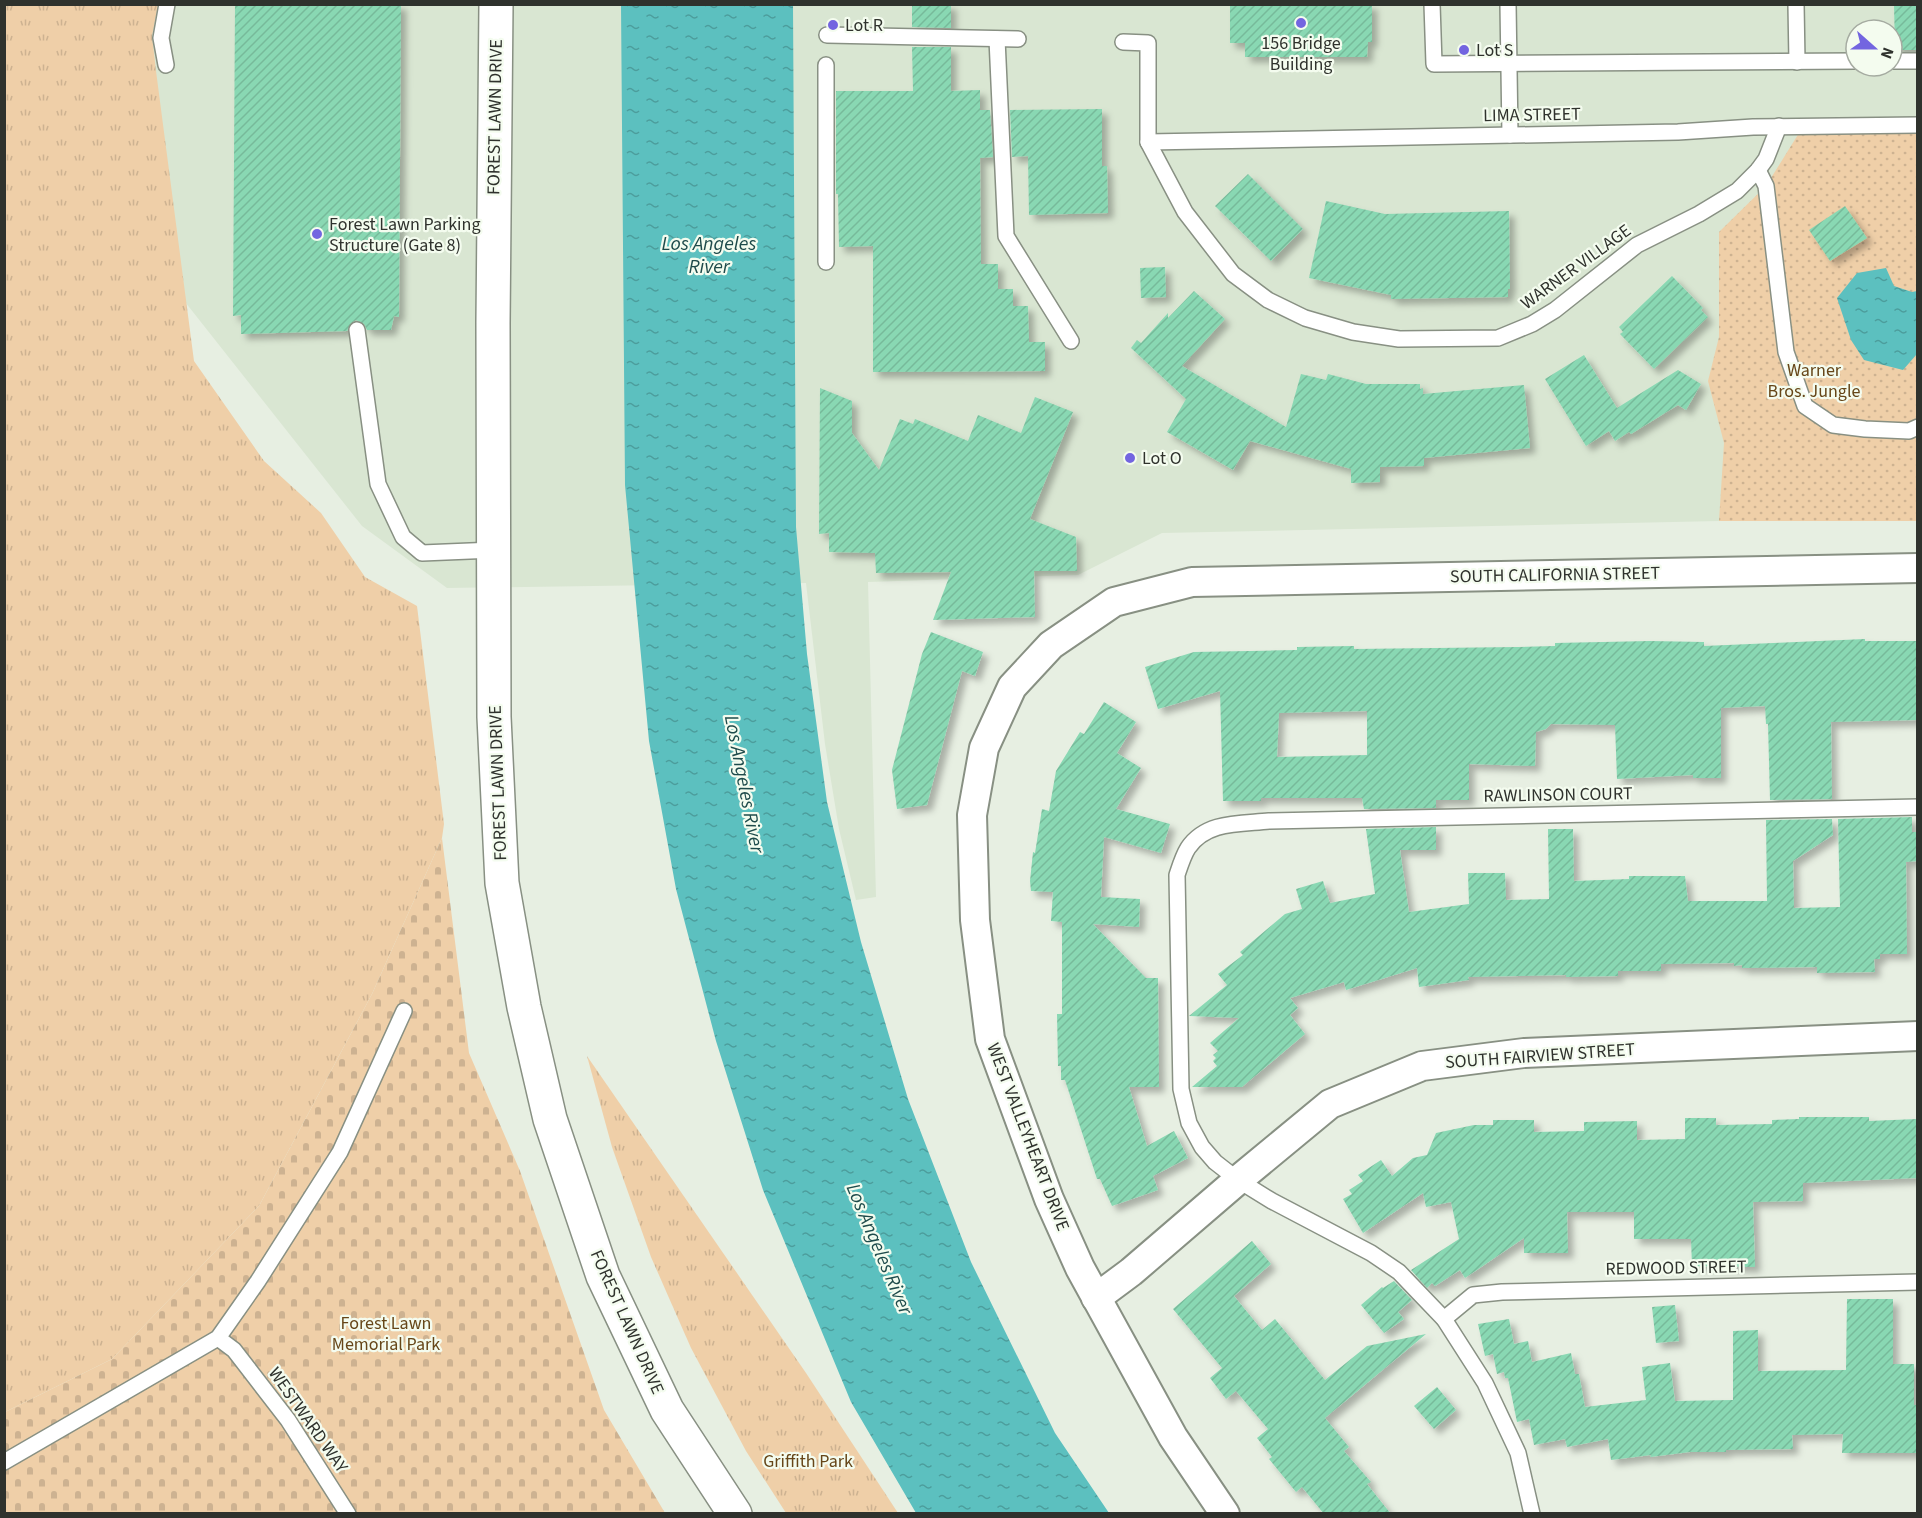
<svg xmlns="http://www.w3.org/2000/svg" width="1922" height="1518" font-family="'Source Sans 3',sans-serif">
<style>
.built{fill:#d9e6d2;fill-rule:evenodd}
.grass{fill:url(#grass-tufts)}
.cemetery{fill:url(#cemetery-stones)}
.garden{fill:url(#garden-dots)}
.water{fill:url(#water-ripples)}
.building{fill:url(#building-hatch);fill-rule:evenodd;filter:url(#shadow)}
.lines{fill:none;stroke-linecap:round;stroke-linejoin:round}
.service-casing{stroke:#889083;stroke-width:18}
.minor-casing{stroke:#889083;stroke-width:32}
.tertiary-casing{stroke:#889083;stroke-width:36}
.service{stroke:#fff;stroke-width:15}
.minor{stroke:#fff;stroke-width:28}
.tertiary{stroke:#fff;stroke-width:33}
.poi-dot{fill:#7365e0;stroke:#f4fcef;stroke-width:2}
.labels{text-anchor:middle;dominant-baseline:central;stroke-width:4.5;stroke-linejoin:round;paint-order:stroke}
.poi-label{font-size:18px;fill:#2f322d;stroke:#f4fcef;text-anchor:start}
.street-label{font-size:18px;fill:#2f322d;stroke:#f4fcef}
.park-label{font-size:18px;fill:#664618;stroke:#f4fcef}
.water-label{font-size:20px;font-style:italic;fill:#1e4b4b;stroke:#f4fcef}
</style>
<defs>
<pattern id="grass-tufts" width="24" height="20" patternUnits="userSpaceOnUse" patternTransform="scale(1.5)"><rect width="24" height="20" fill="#efcfa8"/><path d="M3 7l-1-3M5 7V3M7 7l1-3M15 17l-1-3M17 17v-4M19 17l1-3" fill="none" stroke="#cdb291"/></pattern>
<pattern id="cemetery-stones" width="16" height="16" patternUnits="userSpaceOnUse" patternTransform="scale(1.5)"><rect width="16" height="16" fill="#efcfa8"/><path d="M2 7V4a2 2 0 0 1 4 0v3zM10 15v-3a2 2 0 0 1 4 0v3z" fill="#cdb291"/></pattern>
<pattern id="garden-dots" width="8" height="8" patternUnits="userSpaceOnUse" patternTransform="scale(1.5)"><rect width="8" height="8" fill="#efcfa8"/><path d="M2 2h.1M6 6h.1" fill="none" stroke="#cdb291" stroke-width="1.8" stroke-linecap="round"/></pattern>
<pattern id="water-ripples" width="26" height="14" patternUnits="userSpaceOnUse" patternTransform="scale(1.5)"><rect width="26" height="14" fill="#5cc0bf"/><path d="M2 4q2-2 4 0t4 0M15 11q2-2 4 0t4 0" fill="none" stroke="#4c9d9c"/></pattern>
<pattern id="building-hatch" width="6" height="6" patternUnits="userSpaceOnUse" patternTransform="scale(1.5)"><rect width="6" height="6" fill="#89d8b3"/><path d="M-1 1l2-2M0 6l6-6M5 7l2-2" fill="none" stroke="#77ba9a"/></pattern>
<filter id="shadow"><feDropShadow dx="5.5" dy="5.5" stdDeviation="3" flood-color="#0004"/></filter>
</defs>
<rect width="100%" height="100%" fill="#e7efe2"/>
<path class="built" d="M112,4L1917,5V521H1719L1162,533L1078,575L868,582L876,897L856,900L839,829L825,744L806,583L447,588L362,526L129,231ZM1856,30H1892V66H1856Z"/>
<g class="grass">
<path d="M5,5H158L152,36L156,71L194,361L264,461L321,513L365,577L417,606L444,824L442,838L372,994L259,1206L112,1359L5,1412Z"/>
<path d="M587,1056L806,1373L898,1513H786L746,1451L691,1348L651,1257L612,1147Z"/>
</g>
<path class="cemetery" d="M442,838L469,1053L520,1171L604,1410L665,1513L5,1514V1412L112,1359L259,1206L372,994Z"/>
<path class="garden" d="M1799,133H1917V521H1719L1724,443L1708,381L1719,337V232L1766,186Z"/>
<g class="water">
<path d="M621,5H793L796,527L807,654L827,802L861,942L908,1099L971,1262L1055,1433L1109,1513H916L851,1402L763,1190L716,1041L676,889L649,741L625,485Z"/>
<path d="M1886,268L1894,286L1912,292L1917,291V354L1903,370L1864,360L1851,340L1837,298L1857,273Z"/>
</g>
<g class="building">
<path d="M235,4H401L399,317L394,316L391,330H367L364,324L356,320L351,323L347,331L241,334V315L233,316Z"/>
<path d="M912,4H951V28L912,27Z"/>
<path d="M1230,4H1372V42H1368L1367,57H1245V43H1230Z"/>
<path d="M1894,4H1917V50H1895Z"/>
<path d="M912,47H951V91L980,90V110H990L993,157L980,158L981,264H998V289H1013V306H1028L1029,342H1045V371L873,372V246L839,247L838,194H836V91H913Z"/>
<path d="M1102,109V166H1107L1108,213L1029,215L1028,156L1012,157L1010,110Z"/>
<path d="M1248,174L1303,229L1271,261L1215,206Z"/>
<path d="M1326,201L1385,214L1509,211L1510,289H1508V297L1391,299V295L1309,278Z"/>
<path d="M1845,206L1867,238L1830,261L1809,230Z"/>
<path d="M1165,267L1166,297L1141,298L1140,268Z"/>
<path d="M1672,276L1703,308L1701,310L1708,317L1654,369L1620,334L1623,332L1619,327Z"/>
<path d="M1194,291L1225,319L1182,366L1286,427L1301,374L1326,380L1328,374L1366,384H1420V389L1423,388V394L1524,385L1530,448L1424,458V466L1380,467V482L1351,483V469L1250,441L1233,470L1167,432L1186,399L1131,348L1137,340L1141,343L1168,313V318Z"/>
<path d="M1584,355L1617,408L1678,370L1701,384L1686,410L1678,405L1631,434L1629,432L1615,441L1609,431L1586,446L1545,379Z"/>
<path d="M820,388L852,401V433L879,470L900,419L913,424L915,419L968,441L978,415L1021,433L1035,397L1073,412L1030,519L1076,537L1077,571H1034L1035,617L933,620L951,572L876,573L875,553L829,552V533L819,534Z"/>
<path d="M931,632L983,652L975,676L962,671L927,805L897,809L892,770L922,654Z"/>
<path d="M1865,639V641H1917V720L1831,722L1832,799L1770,800L1768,724H1766L1765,706L1721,708V778H1693V775L1617,779L1615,725L1551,724L1546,729L1536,732L1535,766L1469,764V800H1436V808L1364,809L1362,798H1261V801H1223L1220,691L1158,709L1145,667L1194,652L1297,650V647L1354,646V649L1517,647L1555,646V643L1650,641L1704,642V646ZM1367,711V755L1277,757L1279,713Z"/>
<path d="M1104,702L1136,722L1117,753L1141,768L1116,809L1170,824L1161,853L1104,837L1101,897L1140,899L1139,927L1093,924L1146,978H1158L1159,1087H1129L1147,1146L1174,1131L1188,1158L1153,1176L1158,1190L1112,1206L1100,1179H1097L1065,1080H1061V1066H1058L1057,1014H1062V922L1051,921L1053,892L1031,891L1030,881L1033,852L1035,853L1042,809L1049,811L1056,771L1080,732L1084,734Z"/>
<path d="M1912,817V832H1917V861L1906,862L1907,954H1880V959H1874L1875,972L1817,973V967L1742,968V965L1734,966V963L1661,964V971H1618V976L1566,977V975L1468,977L1469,980L1419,987L1417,968L1346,990L1344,982L1290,998L1298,1008L1290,1015L1305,1034L1242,1087H1192L1217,1066L1213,1061L1216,1058L1213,1055L1218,1051L1210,1043L1239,1018L1189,1016L1227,985L1218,974L1243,955L1240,952L1285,914L1302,909L1296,889L1323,881L1330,903L1375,894L1366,829L1436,827V850H1400L1409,912L1469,904L1468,873H1505L1506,900L1549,899L1548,829H1573L1574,881L1629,879V876H1685L1688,901H1767L1766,820L1832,819L1833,835L1793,861L1794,908L1840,907L1838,819Z"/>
<path d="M1799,1117H1869V1121L1917,1119V1178L1803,1183V1201L1753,1202L1755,1267L1692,1266L1691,1239H1634V1212H1567L1568,1253H1524V1238L1465,1278L1460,1270L1435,1286L1432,1283L1427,1288L1411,1270L1459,1239L1451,1202L1426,1207L1423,1193L1363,1233L1343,1199L1352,1194L1349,1190L1363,1181L1358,1175L1381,1160L1392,1176L1413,1158L1427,1155L1436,1133L1474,1125H1493V1120H1534V1132L1584,1131V1122L1637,1121V1140L1685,1139V1118H1716V1125L1772,1124V1120L1799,1119Z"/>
<path d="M1252,1241L1271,1264L1234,1296L1262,1330L1275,1319L1325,1380L1367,1346L1426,1334L1325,1418L1349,1447L1344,1451L1371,1482L1367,1484L1391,1514H1324L1302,1487L1296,1492L1269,1459L1272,1457L1257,1438L1268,1429L1236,1391L1226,1399L1210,1378L1222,1368L1173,1309Z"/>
<path d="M1394,1281L1412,1300L1398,1312L1404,1319L1384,1333L1361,1305L1382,1287L1383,1288Z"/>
<path d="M1847,1299H1893V1364H1914V1405H1917V1453H1842L1843,1434L1792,1435L1793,1449L1726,1450V1452H1690L1650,1457L1651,1455L1611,1460L1608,1439L1567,1447L1565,1439L1534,1445L1529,1419L1517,1422L1508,1378H1505L1504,1372L1497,1374L1493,1354L1485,1356L1478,1324L1509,1319L1514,1344L1528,1341L1532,1362L1571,1353L1575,1374H1579L1585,1407L1646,1400L1642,1367L1670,1363L1675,1401L1733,1400V1331L1758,1330V1371L1846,1370Z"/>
<path d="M1675,1305L1679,1341L1656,1343L1652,1307Z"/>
<path d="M1437,1387L1456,1410L1434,1429L1414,1406Z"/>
</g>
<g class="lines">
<g class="service-casing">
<g id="service">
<path d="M1432,4L1434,64L1856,61"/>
<path d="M1508,4L1510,135"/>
<path d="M1796,4L1797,62"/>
<path d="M827,35L1018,39"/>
<path d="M997,39L1006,236L1071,341"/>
<path d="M1123,42L1148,43V142L1185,212L1233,274L1268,300L1305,318L1353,332L1399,339L1498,338L1532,324L1555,310L1637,245L1699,214L1737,191L1758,170L1766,159L1779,126"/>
<path d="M1892,61H1918"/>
<path d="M166,65L161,38L167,4"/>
<path d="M1148,142L1678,132L1753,127L1918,125"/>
<path d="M1758,170L1766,186L1786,352L1805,406L1833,425L1865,429L1909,431L1918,427"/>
<path d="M826,262V65"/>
<path d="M357,330L378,484L403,537L422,553L494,550"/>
<path d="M1444,1319L1473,1295L1502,1292L1918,1282"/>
<path d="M218,1338L234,1350L288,1420L348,1514"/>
<path d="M4,1462L218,1338L258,1281L340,1152L404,1011"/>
<path d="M1532,1514L1518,1453L1485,1383L1444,1319L1399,1272L1371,1253L1272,1201L1238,1180L1215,1162L1202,1147L1189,1123L1181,1089L1177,875C1180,866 1183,856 1188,848C1206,821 1240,824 1269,821L1918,807"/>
</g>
</g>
<g class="minor-casing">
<g id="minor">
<path d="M1096,1298L1131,1272L1238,1180L1330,1104L1422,1066L1524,1053L1918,1036"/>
<path d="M1225,1514L1173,1437L1080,1268L1049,1199L990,1039L975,920L972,815L984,748L1012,687L1051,645L1114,602L1192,582L1918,568"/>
</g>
</g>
<g class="tertiary-casing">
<path id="tertiary" d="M496,4L493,323L494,717L502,883L524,1007L550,1119L603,1276L667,1410L735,1514"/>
</g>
<use href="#service" class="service"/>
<use href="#minor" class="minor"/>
<use href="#tertiary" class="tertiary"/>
</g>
<g class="poi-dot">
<circle cx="1301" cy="23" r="6"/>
<circle cx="833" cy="25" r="6"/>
<circle cx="1464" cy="50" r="6"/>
<circle cx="317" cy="234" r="6"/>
<circle cx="1130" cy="458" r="6"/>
</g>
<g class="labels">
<g class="poi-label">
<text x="845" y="25">Lot R</text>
<text x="1301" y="43" text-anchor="middle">156 Bridge<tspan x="1301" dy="21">Building</tspan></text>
<text x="1476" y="50">Lot S</text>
<text x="329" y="224">Forest Lawn Parking<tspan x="329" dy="21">Structure (Gate 8)</tspan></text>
<text x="1142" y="458">Lot O</text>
</g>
<g class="street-label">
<text transform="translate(1532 115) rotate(-1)">LIMA STREET</text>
<text transform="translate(495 117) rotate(-89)">FOREST LAWN DRIVE</text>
<text transform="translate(1576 267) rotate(-36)">WARNER VILLAGE</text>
<text transform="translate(1555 575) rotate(-1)">SOUTH CALIFORNIA STREET</text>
<text transform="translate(498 783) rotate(-92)">FOREST LAWN DRIVE</text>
<text transform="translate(1558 795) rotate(-1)">RAWLINSON COURT</text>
<text transform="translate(1540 1056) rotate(-4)">SOUTH FAIRVIEW STREET</text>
<text transform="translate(1028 1137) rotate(69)">WEST VALLEYHEART DRIVE</text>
<text transform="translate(1676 1268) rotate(-1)">REDWOOD STREET</text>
<text transform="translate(627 1322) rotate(66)">FOREST LAWN DRIVE</text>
<text transform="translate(308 1420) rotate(55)">WESTWARD WAY</text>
</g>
<g class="park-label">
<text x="1814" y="370">Warner<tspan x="1814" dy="21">Bros. Jungle</tspan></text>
<text x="386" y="1323">Forest Lawn<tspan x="386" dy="21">Memorial Park</tspan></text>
<text x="808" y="1461">Griffith Park</text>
</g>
<g class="water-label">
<text x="709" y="244">Los Angeles<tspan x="709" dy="23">River</tspan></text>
<text transform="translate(744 784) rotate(79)">Los Angeles River</text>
<text transform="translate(879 1249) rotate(67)">Los Angeles River</text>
</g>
</g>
<rect width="1922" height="1518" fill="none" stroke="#2f322d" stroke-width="12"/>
<g transform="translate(1874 48) rotate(111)"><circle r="28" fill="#f4fcef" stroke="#a5aba1" stroke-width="1.5"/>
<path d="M0-4.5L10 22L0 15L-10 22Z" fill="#7365e0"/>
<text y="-9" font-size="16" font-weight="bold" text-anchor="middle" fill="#2f322d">N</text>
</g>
</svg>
